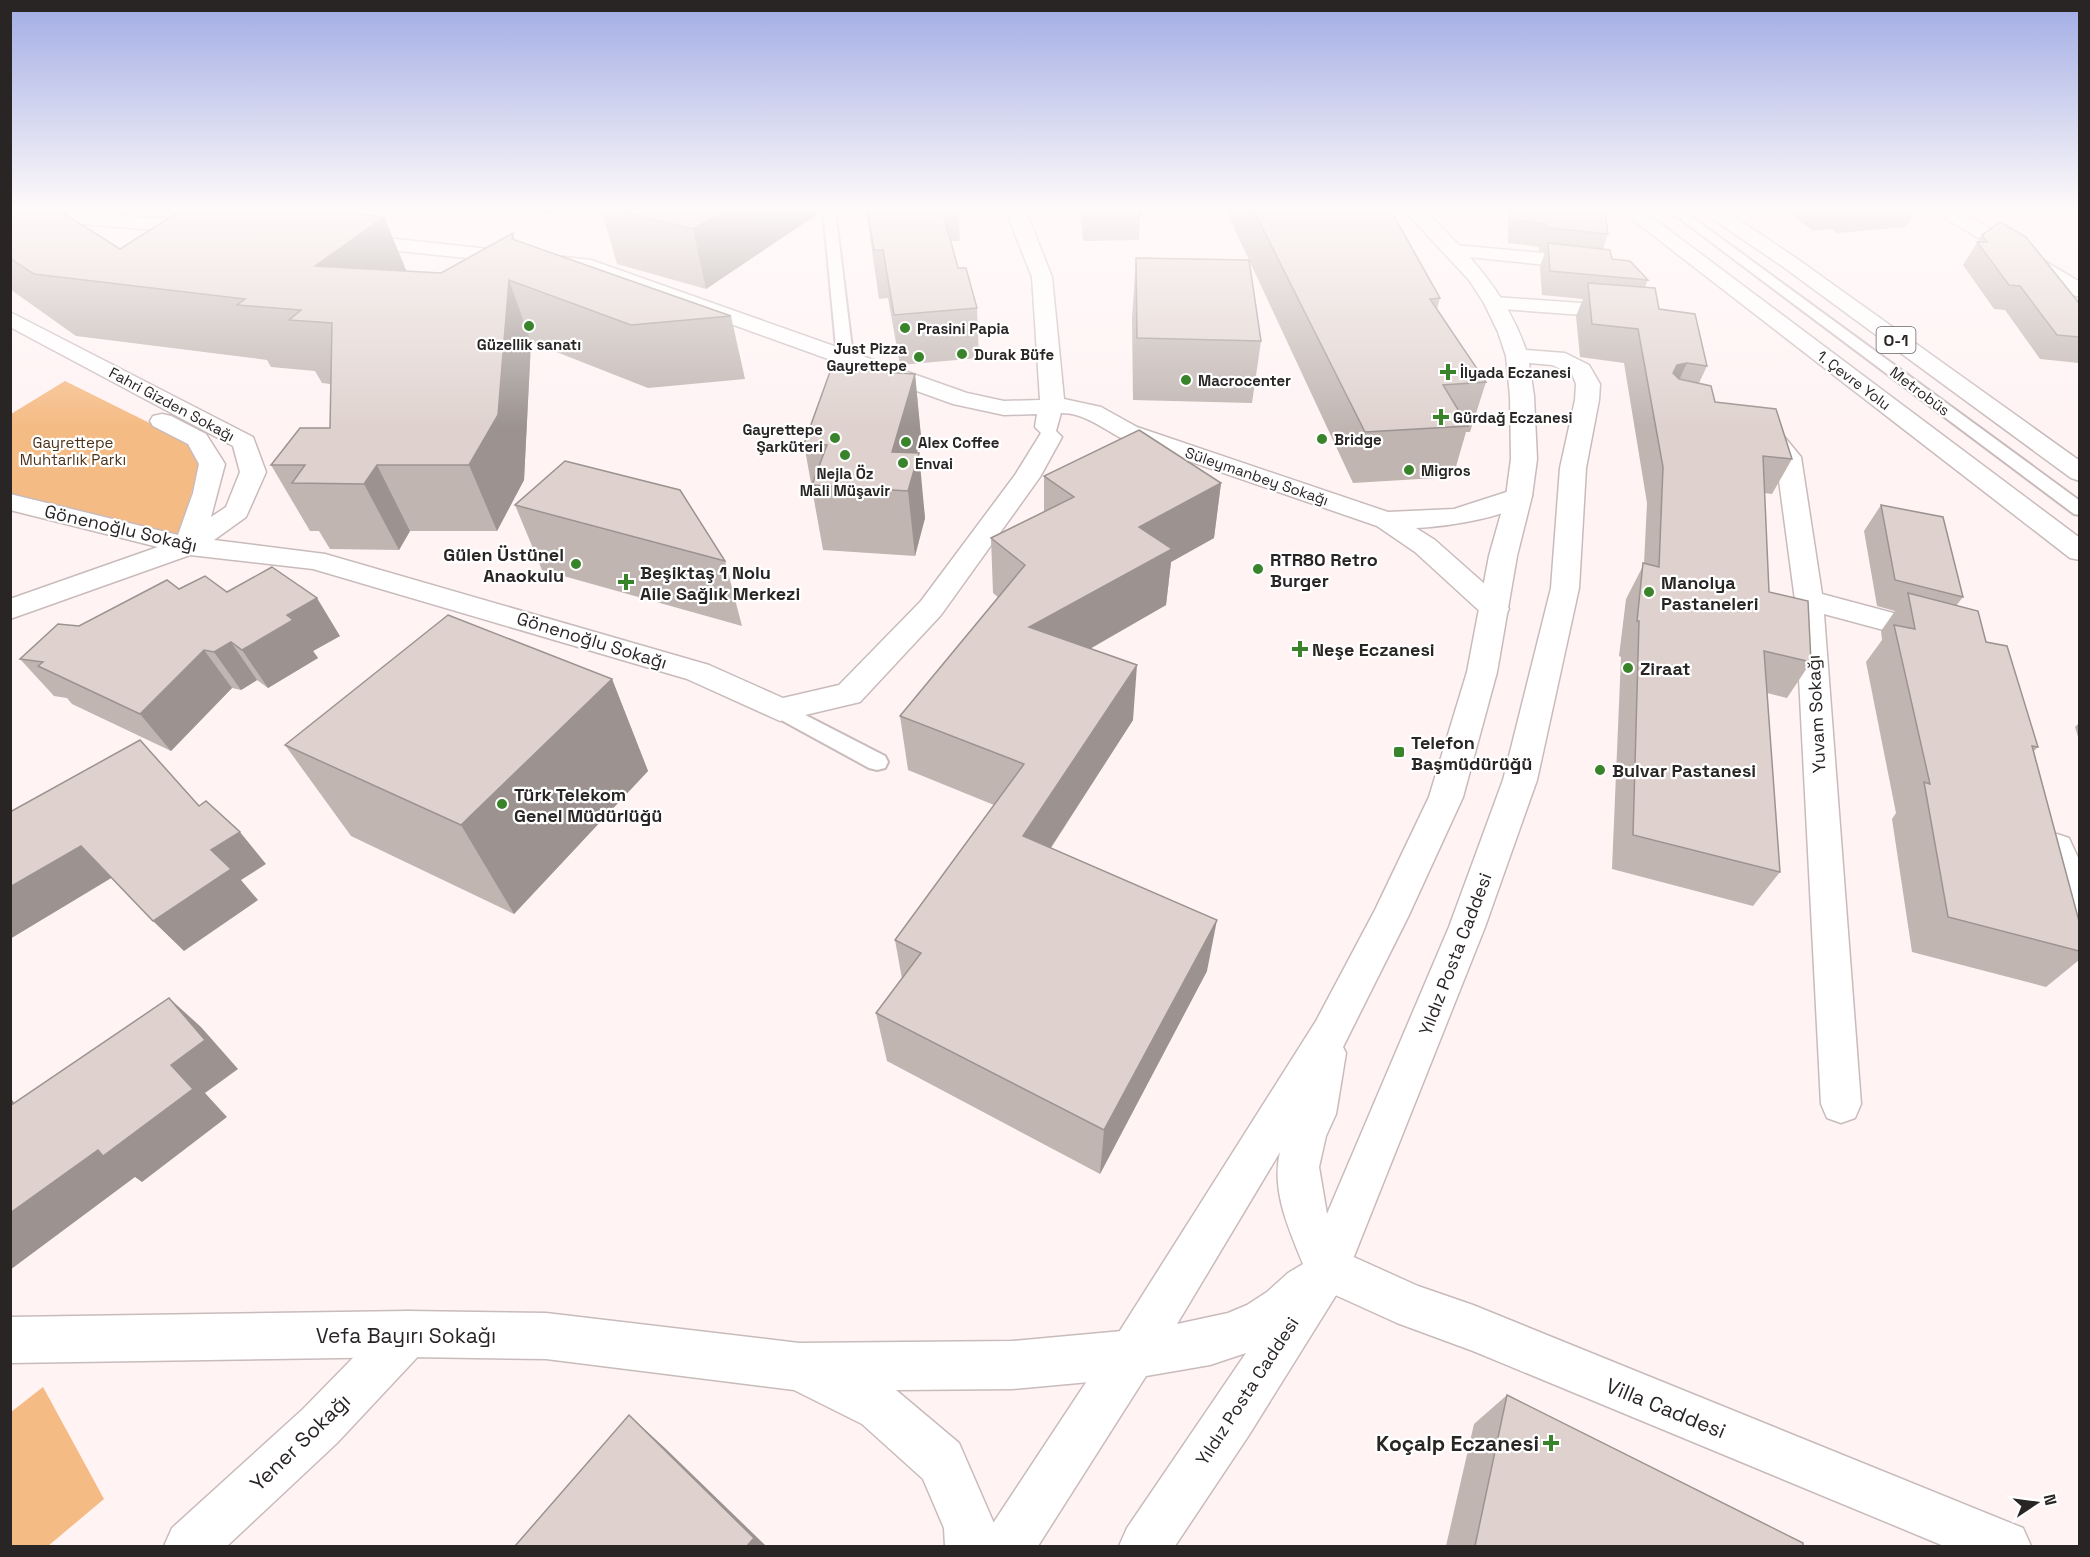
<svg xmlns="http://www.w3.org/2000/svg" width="2090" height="1557" font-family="'Space Grotesk',sans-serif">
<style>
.green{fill:#f5bb84}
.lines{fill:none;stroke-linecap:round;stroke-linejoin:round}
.service-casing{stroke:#c9bbbc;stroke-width:4}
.minor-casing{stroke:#c9bbbc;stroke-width:3}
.tertiary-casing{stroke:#c9bbbc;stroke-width:3}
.secondary-casing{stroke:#c9bbbc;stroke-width:3}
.primary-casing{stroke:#c9bbbc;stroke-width:3}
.trunk-casing{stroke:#c9bbbc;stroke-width:3}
.service{fill:#fff;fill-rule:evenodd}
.minor{fill:#fff;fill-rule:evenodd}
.tertiary{fill:#fff;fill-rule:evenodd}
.secondary{fill:#fff;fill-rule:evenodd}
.primary{fill:#fff;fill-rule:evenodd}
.trunk{fill:#fff;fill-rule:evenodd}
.wall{fill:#c0b5b1}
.shaded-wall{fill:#9c9390}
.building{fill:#dfd2ce;stroke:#9c9390;stroke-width:1.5}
.poi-dot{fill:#39832a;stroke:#fff;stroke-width:2}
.labels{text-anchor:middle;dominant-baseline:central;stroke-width:4.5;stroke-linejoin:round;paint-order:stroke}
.far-poi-label{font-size:15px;font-weight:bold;fill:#2a2525;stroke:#fff;text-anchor:start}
.far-street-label{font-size:15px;fill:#2a2525;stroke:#fff}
.far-park-label{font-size:15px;fill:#4c3217;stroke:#fff}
.shield{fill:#fff;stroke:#6a6666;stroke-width:1.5}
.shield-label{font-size:16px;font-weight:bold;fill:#2a2525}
.street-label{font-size:18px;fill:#2a2525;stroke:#fff}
.poi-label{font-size:18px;font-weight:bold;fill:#2a2525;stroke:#fff;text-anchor:start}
.near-street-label{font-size:21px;fill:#2a2525;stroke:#fff}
.near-poi-label{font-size:21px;font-weight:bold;fill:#2a2525;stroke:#fff;text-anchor:end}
</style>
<rect width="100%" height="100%" fill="#fff3f4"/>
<g class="green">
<path d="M65,381L204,450L179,536L11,495V414Z"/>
<path d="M43,1387L104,1499L48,1546H11V1412Z"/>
</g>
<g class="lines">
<g class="service-casing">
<g id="service">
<path d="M823,209H835L853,357L845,362L837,357Z"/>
<path d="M1667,209H1681L2080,501V515L2074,514Z"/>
<path d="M780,702L885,756L888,762L885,768L877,770L869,768L772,715L769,710L772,705Z"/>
</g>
</g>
<g class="minor-casing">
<g id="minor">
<path d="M58,209H81L88,213L204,222L211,224L214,228L211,232L204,234L83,224L76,222Z"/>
<path d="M359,209H382L379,213L331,242H317L314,238L317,234Z"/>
<path d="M1005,209H1025L1052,277L1064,399L1101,407L1137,427L1388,512L1454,509L1519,488L1528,490L1532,496C1518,517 1442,527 1416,528L1435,540L1505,602L1509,609L1505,616L1495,619L1485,616L1415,552L1377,526L1119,437C1101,427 1083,413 1061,413L1056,431L1062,437L1040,477L941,615L860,702L780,721L687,679L313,569L190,555L10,619V599L158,547L10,510V494L178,535L193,493L199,464L188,444L153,426L150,421L153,416L162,414L171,416L206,434L225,464L211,517L226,507L240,472L233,446L10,327V312L253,437L266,472L246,517L214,540L325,554L709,665L783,698L839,685L921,601L1015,475L1041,433L1035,427L1037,414L1004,415L953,404L581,270L351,246L344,244L341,240L344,236L351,234L591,260L967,393L1004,401L1040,400L1032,277Z"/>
<path d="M1934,209H1957L2080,282V297L2073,295L1937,213Z"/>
<path d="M1455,245L1587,257L1594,259L1597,263L1594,267L1587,269L1448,255L1445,251L1448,247Z"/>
<path d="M1495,297L1624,306L1632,307L1635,312L1632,317L1624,318L1487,308L1484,303L1487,298Z"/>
<path d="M1762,423L1777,428L1801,457L1822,594L1942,626L1947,633L1942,640L1932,643L1824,614L1861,1104L1855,1118L1841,1123L1827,1118L1821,1104L1795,600L1776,458L1750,430L1753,425Z"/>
<path d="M2057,834L2069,838L2080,862V930L2067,926L2040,848L2045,838Z"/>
<path d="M408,1311L424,1318L431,1334L424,1350L337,1443L227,1546H164L172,1528L303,1409L392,1318Z"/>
</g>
</g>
<g class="tertiary-casing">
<path id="tertiary" d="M408,1311L546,1313L799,1343L1012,1341L1133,1330L1150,1337L1157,1354L1150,1371L1133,1378L1012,1389L896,1390L959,1443L996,1528L997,1546H945L944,1528L923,1479L862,1424L794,1390L546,1359L408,1357L10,1363V1317Z"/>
</g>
<g class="secondary-casing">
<path id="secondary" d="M1327,1245L1418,1286L1473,1305L2023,1528L2031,1546H1944L1473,1351L1397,1323L1311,1284L1304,1268L1311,1252Z"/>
</g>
<g class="primary-casing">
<path id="primary" d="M1403,209H1423C1466,251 1506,291 1526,350L1565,353L1589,365L1600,384L1599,400L1586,468L1579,588L1537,780L1485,927L1343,1284L1249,1435L1175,1546H1119L1127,1528L1246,1353L1210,1365L1146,1376L1038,1546H982L990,1528L1116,1337L1316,1021L1375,910L1429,797L1467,672L1489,556L1506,496L1511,459L1510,396L1506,356L1498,332L1484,303L1469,280ZM1529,363L1552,365L1572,374L1576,384L1575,400L1560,468L1551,588L1503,780L1449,927L1327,1214L1319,1167L1326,1136L1336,1114L1346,1053L1343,1047L1408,917L1463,797L1497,672L1517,556L1532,496L1537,459L1534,396ZM1280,1152C1271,1191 1289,1229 1303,1264L1288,1273L1267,1292L1247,1305L1228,1313L1177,1324Z"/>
</g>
<g class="trunk-casing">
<g id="trunk">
<path d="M1619,209H1641L2080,538V560L2070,558Z"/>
<path d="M1702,209H1723L1796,258L2080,461V481L2071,478L1782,266L1704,213Z"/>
</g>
</g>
<use href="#service" class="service"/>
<use href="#minor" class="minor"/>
<use href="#tertiary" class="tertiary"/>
<use href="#secondary" class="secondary"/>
<use href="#primary" class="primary"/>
<use href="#trunk" class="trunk"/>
</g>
<g class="wall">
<path d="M10,209L120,249L183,209H323L320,210L384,217L406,271L441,273L513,233L515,240L731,316L745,379L648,388L531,342L524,480L497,531H410L399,550L330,549L319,531H310L271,465L330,428V384L322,383L315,371L271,367L267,360L76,336L14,292L10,288Z"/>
<path d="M531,209H559L550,214Z"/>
<path d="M601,209H816V215L706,289L617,264Z"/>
<path d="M866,209H958L960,241H951L958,268L977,308L979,358L900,365L888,298L879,299Z"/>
<path d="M1080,209H1140V217L1139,240L1083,241Z"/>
<path d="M1230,209H1390L1440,298L1437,309L1486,382L1470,432H1466L1453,477L1353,483L1229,217Z"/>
<path d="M1508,209H1570L1608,234L1603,249L1612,259L1648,280L1645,287L1659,309L1707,366L1699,383L1715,402L1792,459L1772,494L1764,493L1769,592L1811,662L1787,698L1767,693L1780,872L1753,906L1612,869L1621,657L1619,656L1626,599L1644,564L1647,503L1624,363L1580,357L1576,316L1583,299L1542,295L1540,267L1545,252L1539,251V247L1508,243Z"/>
<path d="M1783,209H1917L1906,227L1837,233L1832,229L1813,231Z"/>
<path d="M1982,235L2079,337V363L2040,359L2005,310L1994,309L1963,265Z"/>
<path d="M1136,258L1261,341L1252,403L1133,400L1132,319Z"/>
<path d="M915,374L921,437L917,453L925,518L915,556L823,550L804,444Z"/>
<path d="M1044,476L1221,483L1214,538L1171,562L1166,605L1090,649L1133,720L1051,848L1207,971L1100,1174L887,1061L876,1013L902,979L895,940L994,805L908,770L900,716L999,598L993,593L991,538L1044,512Z"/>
<path d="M515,505L725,561L742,626L542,570Z"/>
<path d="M1881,505L1963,597L1956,606L1986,642L2038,747L2034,751L2079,921V960L2046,987L1912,952L1892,819L1896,813L1866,662L1882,640L1881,631L1895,611L1877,606L1864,531Z"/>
<path d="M179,589L340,636L313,651L318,658L268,688L257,680L241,690L232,688L171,751L72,704L67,698L54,696L20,659L79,626Z"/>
<path d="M612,679L648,771L514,914L351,836L285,745Z"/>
<path d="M2079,723V740L2075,727Z"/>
<path d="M1507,1395L1803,1546H1446L1474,1424Z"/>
</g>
<g class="shaded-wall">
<path d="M549,209H559L550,214Z"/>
<path d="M726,209H816V215L706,289L693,229Z"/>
<path d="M384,217L409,277L315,266Z"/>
<path d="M509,280L531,342L524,480L497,531L469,465Z"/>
<path d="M1687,363L1671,397L1658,407L1677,365Z"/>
<path d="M915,374L921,437L907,491L892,452Z"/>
<path d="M919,453L925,518L915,556L908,491Z"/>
<path d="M377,465L410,531L399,550L364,484Z"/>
<path d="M1221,483L1214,538L1171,562L1166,605L1030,683L1029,627L1139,527Z"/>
<path d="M317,598L340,636L313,651L318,658L268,688L242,650L287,615Z"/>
<path d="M231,642L257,680L241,690L214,652Z"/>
<path d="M204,650L232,688L171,751L140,714Z"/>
<path d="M1137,665L1133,720L1024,889L1023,836Z"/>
<path d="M612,679L648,771L514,914L461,825Z"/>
<path d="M240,832L266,864L241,880L258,900L184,951L153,921L211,850Z"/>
<path d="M81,846L113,877L10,939V887Z"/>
<path d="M1217,920L1207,971L1100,1174L1104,1130Z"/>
<path d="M169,998L201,1027L238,1069L205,1093L227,1117L142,1182L135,1177L10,1270V1213Z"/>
<path d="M10,1097L41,1141L10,1121Z"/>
<path d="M629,1415L666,1449L766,1546H747Z"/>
</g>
<g class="building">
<path d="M10,209H57L120,249L183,209H308L384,217L315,266L441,273L513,233L512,239L731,316L631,325L509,280L498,415L469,465H377L364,484L292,483L305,465H271L300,428H330L332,323L289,320L301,310L237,305L245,299L34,274L10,258Z"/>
<path d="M612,209H726L693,229Z"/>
<path d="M867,209H942L958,268H966L977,308L894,315L883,250H874Z"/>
<path d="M1083,209H1140V217L1084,218Z"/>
<path d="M1253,209H1390L1440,298L1430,299L1486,382L1443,385L1468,426L1365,432Z"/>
<path d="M1515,209H1570L1605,213L1608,234L1547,228L1546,224L1515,220Z"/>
<path d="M1846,209H1870L1849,210Z"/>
<path d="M2000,222L2026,237L2079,303V337L2057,335L2020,286L2009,285L1977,242H1987L1982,235Z"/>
<path d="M1548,243L1610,250L1612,259L1630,261L1648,280L1550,271Z"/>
<path d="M1136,258L1249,260L1261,341L1137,338Z"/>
<path d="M1588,283L1655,288L1659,309L1695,314L1707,366L1687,363L1677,365L1673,373L1679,379L1711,386L1715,402L1776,409L1792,459L1763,456L1769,592L1808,601L1811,662L1764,651L1780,872L1633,835L1639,621H1637L1643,563L1659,567L1663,467L1638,329L1592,324Z"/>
<path d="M831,369L915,374L892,452L919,453L908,491L812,485L827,445L804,444Z"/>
<path d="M1139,430L1221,483L1139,527L1172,549L1029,627L1137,665L1023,836L1217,920L1104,1130L876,1013L921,953L895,940L1024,764L900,716L1025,565L991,538L1074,497L1044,476Z"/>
<path d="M565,461L680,490L725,561L515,505Z"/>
<path d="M1881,505L1943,517L1963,597L1895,580Z"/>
<path d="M272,567L317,598L287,615L293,620L242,650L231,642L214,652L204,650L140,714L38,666L43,662L20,659L58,624L79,626L167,580L179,589L205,576L227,592Z"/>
<path d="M1908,593L1978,611L1986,642L2007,646L2038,747L2032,746L2079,921V951L1948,917L1924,782L1930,784L1894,625L1915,629Z"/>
<path d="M448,615L612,679L461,825L285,745Z"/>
<path d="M140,740L199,806L206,801L240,832L211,850L231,869L153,921L81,846L10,887V812Z"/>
<path d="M169,998L205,1040L171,1065L193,1089L103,1156L98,1150L10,1213V1106Z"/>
<path d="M1507,1395L1803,1543V1546H1475Z"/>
<path d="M629,1415L754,1538L747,1546H515Z"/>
</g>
<linearGradient id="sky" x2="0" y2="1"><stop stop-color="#a1ace4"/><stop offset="0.49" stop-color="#fffafa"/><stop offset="1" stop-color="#fffafa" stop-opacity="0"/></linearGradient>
<rect width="2090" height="427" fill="url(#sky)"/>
<g class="poi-dot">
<circle cx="529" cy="326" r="6"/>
<circle cx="905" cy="328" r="6"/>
<circle cx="962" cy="354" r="6"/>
<circle cx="919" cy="357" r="6"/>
<path d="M1445 363h6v6h6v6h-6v6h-6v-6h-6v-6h6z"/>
<circle cx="1186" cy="380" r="6"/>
<path d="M1438 408h6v6h6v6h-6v6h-6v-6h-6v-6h6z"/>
<circle cx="835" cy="438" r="6"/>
<circle cx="1322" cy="439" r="6"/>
<circle cx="906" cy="442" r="6"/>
<circle cx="845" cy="455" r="6"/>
<circle cx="903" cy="463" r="6"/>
<circle cx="1409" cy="470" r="6"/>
<circle cx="576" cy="564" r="6"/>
<circle cx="1258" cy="569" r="6"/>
<path d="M623 573h6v6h6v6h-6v6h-6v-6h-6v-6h6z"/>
<circle cx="1649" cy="592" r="6"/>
<path d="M1297 640h6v6h6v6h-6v6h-6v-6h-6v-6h6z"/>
<circle cx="1628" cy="668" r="6"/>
<rect x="1393" y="746" width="12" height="12" rx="3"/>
<circle cx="1600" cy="770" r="6"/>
<circle cx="502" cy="804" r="6"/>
<path d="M1548 1434h6v6h6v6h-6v6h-6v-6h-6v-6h6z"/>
</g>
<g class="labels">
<g class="far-poi-label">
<text x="917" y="328">Prasini Papia</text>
<text x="529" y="344" text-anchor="middle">Güzellik sanatı</text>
<text x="907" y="348" text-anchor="end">Just Pizza<tspan x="907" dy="17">Gayrettepe</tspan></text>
<text x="974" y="354">Durak Büfe</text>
<text x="1460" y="372">İlyada Eczanesi</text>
<text x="1198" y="380">Macrocenter</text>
<text x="1453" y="417">Gürdağ Eczanesi</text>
<text x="823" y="429" text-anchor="end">Gayrettepe<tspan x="823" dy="17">Şarküteri</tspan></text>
<text x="1334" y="439">Bridge</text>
<text x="918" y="442">Alex Coffee</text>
<text x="915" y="463">Envai</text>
<text x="1421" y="470">Migros</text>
<text x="845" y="473" text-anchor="middle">Nejla Öz<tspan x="845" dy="17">Mali Müşavir</tspan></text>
</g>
<g class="far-street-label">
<text transform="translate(1854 380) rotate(37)">1. Çevre Yolu</text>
<text transform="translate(1920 391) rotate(37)">Metrobüs</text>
<text transform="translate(172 404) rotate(28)">Fahri Gizden Sokağı</text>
<text transform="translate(1257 476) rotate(19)">Süleymanbey Sokağı</text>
</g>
<g class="far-park-label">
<text x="73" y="442">Gayrettepe<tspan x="73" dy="17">Muhtarlık Parkı</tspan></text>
</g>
<rect class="shield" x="1876.5" y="327" width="39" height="26" rx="4.5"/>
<g class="shield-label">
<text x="1896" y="340">O-1</text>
</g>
<g class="street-label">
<text transform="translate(121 528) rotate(13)">Gönenoğlu Sokağı</text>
<text transform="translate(592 640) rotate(17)">Gönenoğlu Sokağı</text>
<text transform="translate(1816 714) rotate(-93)">Yuvam Sokağı</text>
<text transform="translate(1455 954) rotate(-69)">Yıldız Posta Caddesi</text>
<text transform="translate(1247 1391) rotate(-57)">Yıldız Posta Caddesi</text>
</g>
<g class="poi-label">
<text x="564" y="554" text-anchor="end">Gülen Üstünel<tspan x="564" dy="21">Anaokulu</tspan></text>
<text x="1270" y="559">RTR80 Retro<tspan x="1270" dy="21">Burger</tspan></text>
<text x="640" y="572">Beşiktaş 1 Nolu<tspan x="640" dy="21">Aile Sağlık Merkezi</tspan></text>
<text x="1661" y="582">Manolya<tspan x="1661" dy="21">Pastaneleri</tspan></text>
<text x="1312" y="649">Neşe Eczanesi</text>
<text x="1640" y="668">Ziraat</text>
<text x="1411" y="742">Telefon<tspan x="1411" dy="21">Başmüdürüğü</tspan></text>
<text x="1612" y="770">Bulvar Pastanesi</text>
<text x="514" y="794">Türk Telekom<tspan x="514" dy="21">Genel Müdürlüğü</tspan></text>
</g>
<g class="near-street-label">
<text x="406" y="1335">Vefa Bayırı Sokağı</text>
<text transform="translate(1666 1408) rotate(22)">Villa Caddesi</text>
<text transform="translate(300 1442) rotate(-44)">Yener Sokağı</text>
</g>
<g class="near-poi-label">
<text x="1539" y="1443">Koçalp Eczanesi</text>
</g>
</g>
<rect width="2090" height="1557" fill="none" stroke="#2a2525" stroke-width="24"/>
<g transform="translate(2036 1503) rotate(77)" stroke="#ffffff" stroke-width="4.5" paint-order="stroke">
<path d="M0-4.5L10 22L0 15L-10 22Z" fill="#2a2525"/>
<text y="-9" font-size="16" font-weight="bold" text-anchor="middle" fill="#2a2525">N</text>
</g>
</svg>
